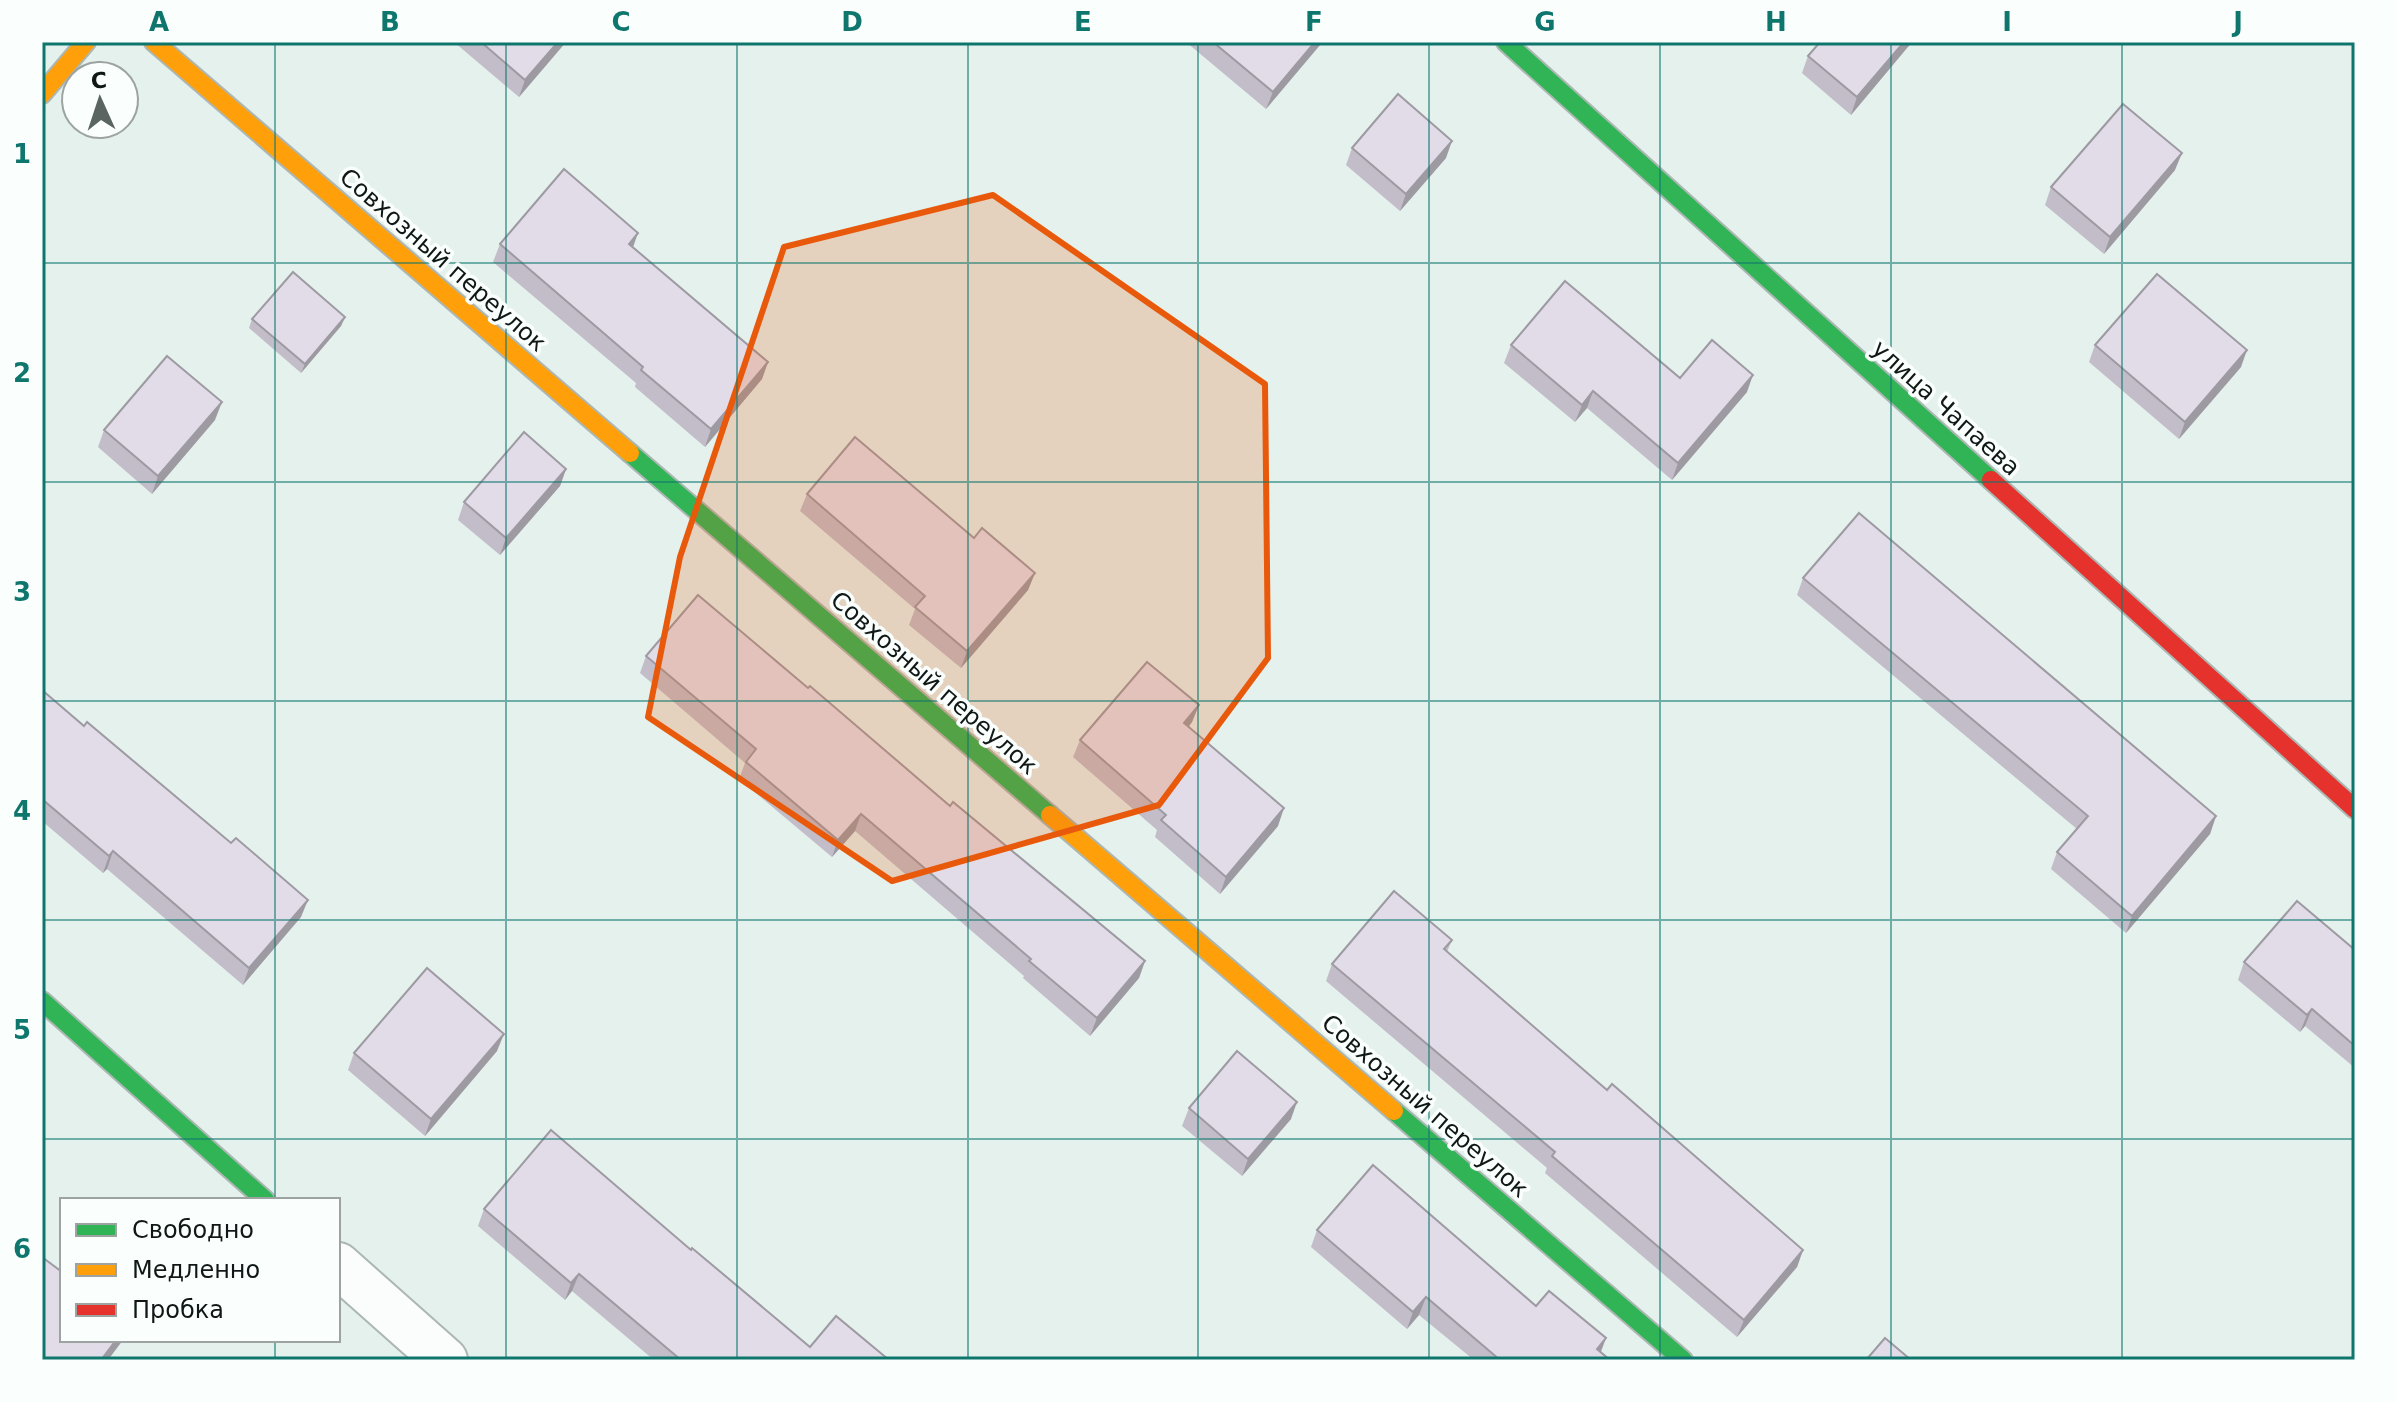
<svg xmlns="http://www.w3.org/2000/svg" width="2397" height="1402" font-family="'DejaVu Sans',sans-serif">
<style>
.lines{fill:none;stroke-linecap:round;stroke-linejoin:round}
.street-casing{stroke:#acb7b3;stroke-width:48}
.fast-casing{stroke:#acb7b3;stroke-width:22}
.slow-casing{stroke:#acb7b3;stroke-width:22}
.jam-casing{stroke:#acb7b3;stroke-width:22}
.street{stroke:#fbfdfc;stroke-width:44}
.fast{stroke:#30b455;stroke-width:18}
.slow{stroke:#ff9f0a;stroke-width:18}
.jam{stroke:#e5322d;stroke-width:18}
.wall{fill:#c2bdc8}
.shaded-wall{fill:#9e9aa2}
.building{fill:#e1dce8;stroke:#9e9aa2;stroke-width:2}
.marked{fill:#e8590c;fill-opacity:0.2;stroke:#e8590c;stroke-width:6;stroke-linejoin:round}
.grid{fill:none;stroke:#0f766e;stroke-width:2;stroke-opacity:0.55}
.labels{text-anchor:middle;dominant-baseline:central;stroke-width:7;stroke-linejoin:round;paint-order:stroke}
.street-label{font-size:24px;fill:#0f1816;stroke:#fafffd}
.neatline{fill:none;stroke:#0f766e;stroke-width:3}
.grid-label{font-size:26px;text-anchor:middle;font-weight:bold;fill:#0f766e}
</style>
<rect width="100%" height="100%" fill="#e4f1ed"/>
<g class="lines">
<g class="street-casing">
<path id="street" d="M338,1265L445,1360"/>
</g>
<g class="fast-casing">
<g id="fast">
<path d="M1506,42L1991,480"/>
<path d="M630,453L1050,815"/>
<path d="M42,1001L265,1200"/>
<path d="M1394,1111L1683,1360"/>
</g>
</g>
<g class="slow-casing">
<g id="slow">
<path d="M154,42L630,453"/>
<path d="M42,94L86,42"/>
<path d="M1050,815L1394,1111"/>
</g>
</g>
<g class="jam-casing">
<path id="jam" d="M1991,480L2355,809"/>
</g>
<use href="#street" class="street"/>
<use href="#fast" class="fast"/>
<use href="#slow" class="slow"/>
<use href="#jam" class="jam"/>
</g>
<g class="wall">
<path d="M454,42H566L519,97Z"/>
<path d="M1186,42H1322L1320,45L1266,109Z"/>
<path d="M1820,42H1912L1851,115L1802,73L1808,56Z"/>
<path d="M1352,148L1446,158L1400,211L1346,165Z"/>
<path d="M2175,170L2104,254L2045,205L2051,187Z"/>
<path d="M500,244L633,247L768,362L762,379L705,447L635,387L636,383L493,262Z"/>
<path d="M345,317L341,326L301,373L249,328L252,319Z"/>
<path d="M1511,345L1680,378L1747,392L1672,480L1587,408L1575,422L1504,363Z"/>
<path d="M2095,345L2241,367L2179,439L2089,362Z"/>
<path d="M215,420L152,494L98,447L104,430Z"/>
<path d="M566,469L560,486L500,555L458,520L464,502Z"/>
<path d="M807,494L974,538L1035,573L1028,590L961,668L909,625L915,609L800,511Z"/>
<path d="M1803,578L2216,816L2210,834L2126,933L2051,869L2057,852L2077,829L1797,595Z"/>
<path d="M646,656L950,806L1145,961L1139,978L1090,1036L1023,978L1024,976L855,831L832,857L739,779L745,763L640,673Z"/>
<path d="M42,690L301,917L243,985L107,869L103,873L42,821Z"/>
<path d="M1199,705L1192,722L1189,727L1278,826L1220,894L1155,837L1157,830L1073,757L1080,740Z"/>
<path d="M1452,940L1447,952L1607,1090L1803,1250L1797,1267L1737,1337L1545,1173L1547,1168L1326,981L1332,964Z"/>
<path d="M2355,950V1068L2305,1026L2300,1032L2238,980L2244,962Z"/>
<path d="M497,1051L425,1136L348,1070L354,1053Z"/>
<path d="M1189,1108L1291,1119L1242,1176L1182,1126Z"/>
<path d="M484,1209L691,1250L810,1347L889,1360H654L572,1291L565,1300L478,1226Z"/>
<path d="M1317,1230L1536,1306L1606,1338L1601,1352L1610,1360H1474L1419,1315L1407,1329L1311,1247Z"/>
</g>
<g class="shaded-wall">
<path d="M558,42H566L519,97L525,80Z"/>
<path d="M1315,42H1322L1320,45L1266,109L1273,92Z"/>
<path d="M1904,42H1912L1851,115L1857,97Z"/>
<path d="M1452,141L1446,158L1400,211L1406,194Z"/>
<path d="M2182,153L2175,170L2104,254L2110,237Z"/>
<path d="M638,233L632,250L629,244Z"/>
<path d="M345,317L341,326L301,373L305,364Z"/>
<path d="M2247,350L2241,367L2179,439L2185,422Z"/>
<path d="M768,362L762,379L705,447L711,429Z"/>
<path d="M1753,375L1747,392L1672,480L1678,463Z"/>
<path d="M1593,391L1587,408L1575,422L1582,405Z"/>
<path d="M222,402L215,420L152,494L158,476Z"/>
<path d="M566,469L560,486L500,555L506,538Z"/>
<path d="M1035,573L1028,590L961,668L967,651Z"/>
<path d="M1199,705L1192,722L1177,740L1184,723Z"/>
<path d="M1284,808L1278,826L1220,894L1226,877Z"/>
<path d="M861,814L855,831L832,857L838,840Z"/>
<path d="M2216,816L2210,834L2126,933L2132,916Z"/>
<path d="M113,851L107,869L103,873L109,856Z"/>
<path d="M308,900L301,917L243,985L249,968Z"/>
<path d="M1145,961L1139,978L1090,1036L1097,1018Z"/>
<path d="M2312,1009L2305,1026L2300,1032L2307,1015Z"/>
<path d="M504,1034L497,1051L425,1136L431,1119Z"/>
<path d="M1297,1102L1291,1119L1242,1176L1248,1159Z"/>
<path d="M1803,1250L1797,1267L1737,1337L1744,1320Z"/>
<path d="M579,1274L572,1291L565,1300L571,1283Z"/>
<path d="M1426,1297L1419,1315L1407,1329L1413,1312Z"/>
<path d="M1606,1338L1599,1356L1597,1349Z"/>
<path d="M116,1340H123L108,1360H101Z"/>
</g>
<g class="building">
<path d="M481,42H558L525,80Z"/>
<path d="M1213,42H1315L1273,92Z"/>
<path d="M1820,42H1904L1857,97L1808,56Z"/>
<path d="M1398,94L1452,141L1406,194L1352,148Z"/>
<path d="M2123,104L2182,153L2110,237L2051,187Z"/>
<path d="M564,169L638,233L629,244L768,362L711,429L641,370L643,367L500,244Z"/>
<path d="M293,272L345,317L305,364L252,319Z"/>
<path d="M2157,274L2247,350L2185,422L2095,345Z"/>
<path d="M1565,281L1680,378L1712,340L1753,375L1678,463L1593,391L1582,405L1511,345Z"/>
<path d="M167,356L222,402L158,476L104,430Z"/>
<path d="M524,432L566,469L506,538L464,502Z"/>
<path d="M855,437L974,538L982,528L1035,573L967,651L915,607L925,596L807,494Z"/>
<path d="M1859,513L2216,816L2132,916L2057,852L2088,816L1803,578Z"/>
<path d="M698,595L808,688L810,686L950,806L953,802L1145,961L1097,1018L1029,961L1031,959L861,814L838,840L746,762L756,749L646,656Z"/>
<path d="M1147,662L1199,705L1184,723L1284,808L1226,877L1161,820L1166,815L1080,740Z"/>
<path d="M42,690L84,726L87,722L231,843L236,838L308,900L249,968L113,851L109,856L42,799Z"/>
<path d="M1394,891L1452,940L1444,949L1607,1090L1612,1084L1803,1250L1744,1320L1552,1156L1555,1152L1332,964Z"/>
<path d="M2297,901L2355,950V1046L2312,1009L2307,1015L2244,962Z"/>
<path d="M427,968L504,1034L431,1119L354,1053Z"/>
<path d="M1237,1051L1297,1102L1248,1159L1189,1108Z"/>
<path d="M551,1130L691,1250L692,1248L810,1347L836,1316L889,1360H681L579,1274L571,1283L484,1209Z"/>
<path d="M1373,1165L1536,1306L1549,1291L1606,1338L1597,1349L1610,1360H1500L1426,1297L1413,1312L1317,1230Z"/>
<path d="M42,1257L62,1272V1340H116L101,1360H42Z"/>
<path d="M1885,1338L1911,1360H1866Z"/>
</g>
<path class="marked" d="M993,195L1265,384L1268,658L1159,805L892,881L648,717L680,557L784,247Z"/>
<path class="grid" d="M275,42V1200M506,42V1360M737,42V1360M968,42V1360M1198,42V1360M1429,42V1360M1660,42V1360M1891,42V1360M2122,42V1360M42,263H2355M42,482H2355M42,701H2355M42,920H2355M42,1139H2355M275,1340V1360"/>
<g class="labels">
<g class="street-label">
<text transform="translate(443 260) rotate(41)">Совхозный переулок</text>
<text transform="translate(1946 408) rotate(42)">улица Чапаева</text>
<text transform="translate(934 683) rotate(41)">Совхозный переулок</text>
<text transform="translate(1425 1106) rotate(41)">Совхозный переулок</text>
</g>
</g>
<rect width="2397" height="1402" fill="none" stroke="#fafffd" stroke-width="88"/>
<rect x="60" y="1198" width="280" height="144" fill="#fafffd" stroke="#9ca3a1" stroke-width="2"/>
<rect x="76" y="1224" width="40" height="12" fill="#30b455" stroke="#9ca3a1" stroke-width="2"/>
<text x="132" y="1238" font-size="24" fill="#0f1816">Свободно</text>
<rect x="76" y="1264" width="40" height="12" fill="#ff9f0a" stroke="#9ca3a1" stroke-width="2"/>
<text x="132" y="1278" font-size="24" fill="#0f1816">Медленно</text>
<rect x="76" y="1304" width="40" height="12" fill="#e5322d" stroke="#9ca3a1" stroke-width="2"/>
<text x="132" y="1318" font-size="24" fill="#0f1816">Пробка</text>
<g transform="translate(100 100) rotate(357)"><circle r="38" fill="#fafffd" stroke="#9ca3a1" stroke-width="2"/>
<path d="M0-6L14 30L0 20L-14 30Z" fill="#5a6461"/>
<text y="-12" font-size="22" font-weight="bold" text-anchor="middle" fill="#0f1816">С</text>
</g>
<rect x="44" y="44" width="2309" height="1314" class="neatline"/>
<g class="grid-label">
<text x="159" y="31">A</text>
<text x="390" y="31">B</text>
<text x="621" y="31">C</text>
<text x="852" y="31">D</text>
<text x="1083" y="31">E</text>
<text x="1314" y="31">F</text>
<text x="1545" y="31">G</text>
<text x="1776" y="31">H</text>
<text x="2007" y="31">I</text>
<text x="2238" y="31">J</text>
<text x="22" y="163">1</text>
<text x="22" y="382">2</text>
<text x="22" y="601">3</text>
<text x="22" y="820">4</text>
<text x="22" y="1039">5</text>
<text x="22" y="1258">6</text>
</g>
</svg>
